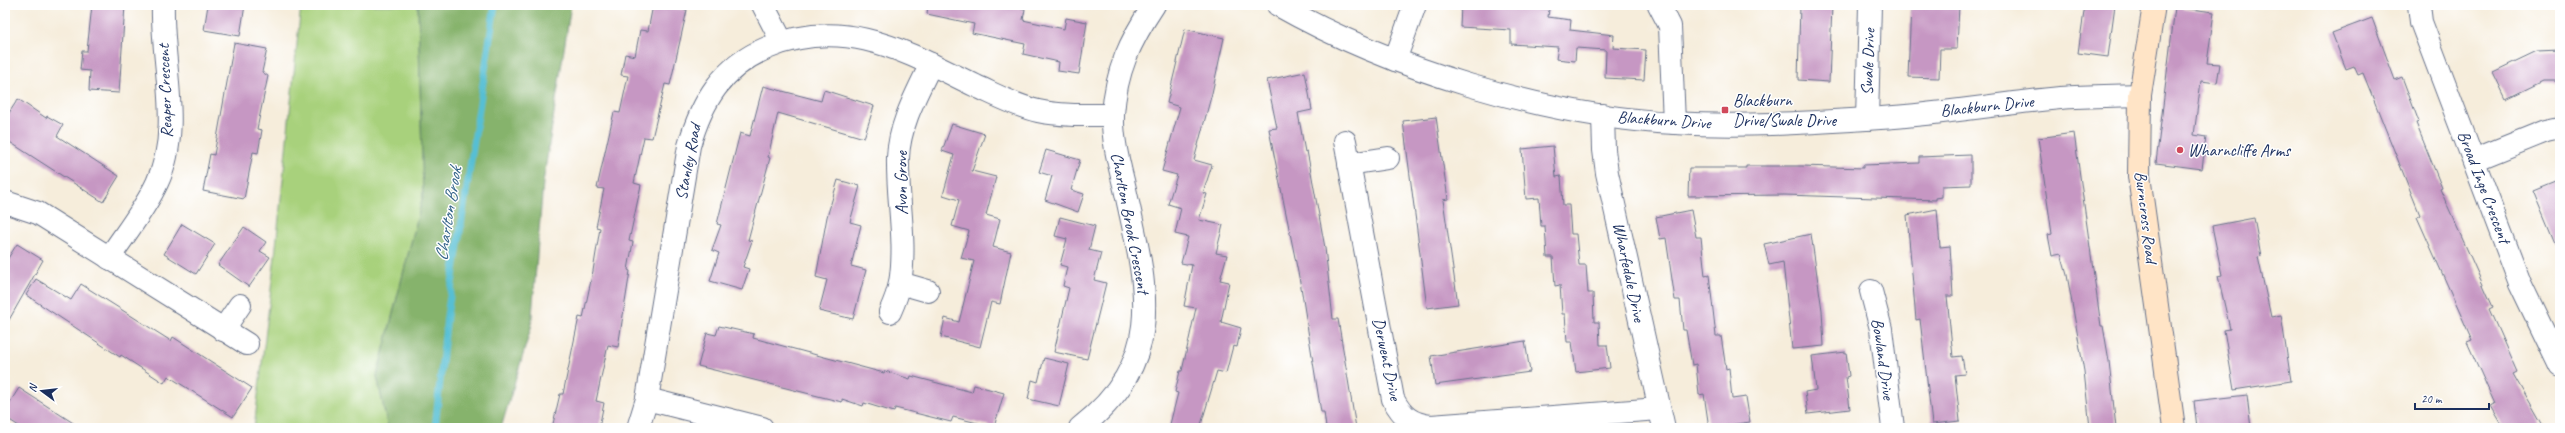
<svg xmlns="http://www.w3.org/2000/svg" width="2565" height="433" font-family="Caveat,sans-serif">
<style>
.green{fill:#a8d17c;stroke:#62806d}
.forest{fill:#86b36c;stroke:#507165}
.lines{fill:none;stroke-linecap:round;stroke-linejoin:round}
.stream{stroke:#57bfd4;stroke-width:7}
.building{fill:#c697c3}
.street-casing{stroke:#68728a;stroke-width:24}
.secondary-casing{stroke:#68728a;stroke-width:24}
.street{stroke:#fff;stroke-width:22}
.secondary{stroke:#ffe4c6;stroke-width:22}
.poi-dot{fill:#d1495b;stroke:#fff;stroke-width:1.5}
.labels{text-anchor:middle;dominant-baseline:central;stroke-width:3;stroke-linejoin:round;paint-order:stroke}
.street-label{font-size:17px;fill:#1b2f5e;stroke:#fff}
.poi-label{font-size:17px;fill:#1b2f5e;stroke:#fff;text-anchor:start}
.water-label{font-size:18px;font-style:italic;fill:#306187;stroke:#fff}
</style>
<rect width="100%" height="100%" fill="#fff"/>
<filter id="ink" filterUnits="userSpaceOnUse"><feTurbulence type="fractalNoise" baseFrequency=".025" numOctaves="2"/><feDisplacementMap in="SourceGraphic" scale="8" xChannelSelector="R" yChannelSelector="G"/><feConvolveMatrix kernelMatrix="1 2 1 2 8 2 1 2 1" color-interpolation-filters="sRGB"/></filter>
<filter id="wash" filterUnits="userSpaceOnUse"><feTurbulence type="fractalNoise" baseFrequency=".012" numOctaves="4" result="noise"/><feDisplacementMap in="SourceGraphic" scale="16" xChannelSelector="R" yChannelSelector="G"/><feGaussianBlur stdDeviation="0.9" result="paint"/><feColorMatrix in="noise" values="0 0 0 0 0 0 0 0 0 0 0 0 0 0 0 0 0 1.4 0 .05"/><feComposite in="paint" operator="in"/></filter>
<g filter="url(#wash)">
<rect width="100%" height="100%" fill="#f6eddb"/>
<path class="green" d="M301,5H418L423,196L377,376L388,428H254L275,256Z"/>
<path class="forest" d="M418,5H571L543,183L531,328L501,428H388L377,376L423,196Z"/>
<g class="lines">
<path class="stream" d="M435,428L447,316L495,5"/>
</g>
<g id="blocks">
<g class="building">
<path d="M92,5H125L119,93L89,91L90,71L80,70L82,51H87Z"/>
<path d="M208,5H245L240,36L204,30Z"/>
<path d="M653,5L687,10L670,85L665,84L652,138L644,137L634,183L641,185L629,241L633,242L628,270L630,271L618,347L608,345L596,401L604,403L599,428H552L560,394H563L579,317L583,318L593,271L600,228L596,227L604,189L597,188L614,112L620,113L628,76L621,75L625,54L635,56L640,30L648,31Z"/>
<path d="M928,5H1008L1025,9L1023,20L1064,29L1066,18L1087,22L1079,74L1058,71L1059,62L1023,54L1025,44L972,33L974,24L927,14Z"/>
<path d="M1461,5L1549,9L1548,17L1571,20L1570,30L1614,35L1613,48L1646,50L1644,80L1605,78L1606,50L1576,48L1575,61L1556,59L1558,47L1511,44V30L1460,27Z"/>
<path d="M1800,5H1832L1829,82L1798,80Z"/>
<path d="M1911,5H1959L1957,49H1940L1939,78L1908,77Z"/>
<path d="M2085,5H2115L2108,57L2078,53Z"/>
<path d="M2175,7L2214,12L2207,63L2220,64L2217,83L2201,81L2194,135L2206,137L2202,169L2156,163Z"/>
<path d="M2372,18L2395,80L2402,77L2419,122L2416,123L2442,188L2440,189L2493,307L2489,309L2517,372L2513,374L2544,428H2504L2491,406L2495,404L2467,342L2472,340L2417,217L2420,215L2363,73L2358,75L2354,66L2346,69L2332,33Z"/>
<path d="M1185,29L1224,38L1212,93L1194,160L1212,165L1203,193L1207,194L1199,220L1223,225L1216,253L1227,255L1220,280L1229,282L1221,322L1241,328L1237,347L1233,346L1226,373L1217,371L1200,428H1169L1178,393L1175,392L1180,371H1182L1196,308L1184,306L1192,265L1181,263L1188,237L1175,234L1181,208L1168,204L1177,175L1162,171L1180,107L1167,103Z"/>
<path d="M234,43L267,49L262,72L268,76L257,129L262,130L258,153L253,152L244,199L203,191L210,154L214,155Z"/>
<path d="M2560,50V81H2543L2506,99L2493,72L2537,51Z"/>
<path d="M1305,72L1312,110L1298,113L1305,152L1307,151L1311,172L1325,248L1333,319H1338L1356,428H1326L1324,412H1321L1301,287L1271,140L1269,129L1277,128L1267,80Z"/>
<path d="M763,86L821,101L824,90L874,106L864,138L778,113L768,157L770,158L748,240L752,241L743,267L749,269L742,290L710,281L719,253L712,250L721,225L717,224L740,133L750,136Z"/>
<path d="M18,99L46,118L47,116L63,125L57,136L119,176L103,202L5,139V119Z"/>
<path d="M1436,117L1448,199L1443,200L1458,304L1427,308L1403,121Z"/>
<path d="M952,124L985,134L972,171L996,177L986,215L1000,219L993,247L1011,252L1000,304L991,302L980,347L941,337L945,318L959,322L974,261L961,258L969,231L952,226L959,200L943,195L954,155L942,151Z"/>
<path d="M2074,133L2101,326H2103L2109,361L2116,428H2090L2084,371L2067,275L2061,254L2052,256L2048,235L2052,234L2038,138Z"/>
<path d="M1553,146L1556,177L1561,176L1563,205H1569L1571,234H1576L1579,265H1586L1588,293H1593L1594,322H1599L1600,345H1607L1610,368L1576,372L1572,342H1567L1565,314H1562L1560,285L1555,286L1553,257H1547L1545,226H1541L1539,198L1526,199L1522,149Z"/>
<path d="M1046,150L1080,160L1071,190L1084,194L1078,212L1045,200L1052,176L1039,172Z"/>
<path d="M1971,155V185L1942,186V197L1936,198V200L1785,195L1688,196L1689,168H1746V166H1802L1863,168V165L1919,163V157Z"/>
<path d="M2560,179V255L2533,190Z"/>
<path d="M838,180L860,186L850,222L861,225L851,266L866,270L853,319L819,311L827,280L816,277L827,217Z"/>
<path d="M1937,209L1940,247L1950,246L1953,296H1947L1953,357L1962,356L1965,374L1955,375L1960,421L1932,424L1920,319L1916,320L1907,215Z"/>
<path d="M1691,210L1696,237H1701L1705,276L1709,275L1716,336H1721L1726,369L1729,368L1732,399L1746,397L1750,422L1709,428L1704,394L1699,395L1696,364L1692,365L1686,330H1683L1680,300H1675L1666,238L1660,239L1656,217Z"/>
<path d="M1060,217L1095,226L1089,250L1101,253L1094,280L1106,283L1087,359L1054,352L1069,288L1063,286L1067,267L1060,265L1067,239L1055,236Z"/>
<path d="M2254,218L2261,256L2258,257L2271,317L2281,315L2291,381L2234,390L2224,330L2230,329L2218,276L2222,275L2212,226Z"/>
<path d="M182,224L215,244L196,274L164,254Z"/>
<path d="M244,227L266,242L260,251L270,257L249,287L218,265Z"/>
<path d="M1811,234L1822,310L1824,346L1792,349L1783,262L1769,265L1764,244Z"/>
<path d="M17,244L43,260L5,327V263Z"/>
<path d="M36,279L71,300L81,284L171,341L173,337L252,388L233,417L168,376L164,383L121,355L120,357L26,295Z"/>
<path d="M719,326L754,334L753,338L884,373L885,371L910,379L911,376L972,392L974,385L1004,393L994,427L953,417L951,422L895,408L894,412L864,403L863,406L842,399V402L698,366L707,333L716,335Z"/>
<path d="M1525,341L1530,372L1435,385L1431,356Z"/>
<path d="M1846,352L1849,376L1846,377L1850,409L1808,414L1805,392L1816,390L1812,356Z"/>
<path d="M1044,358L1069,364L1059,406L1028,399L1032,380L1038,382Z"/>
<path d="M19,388L81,428H22L5,417V410Z"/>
<path d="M2247,395L2251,428H2197L2194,401Z"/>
</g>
</g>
</g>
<g filter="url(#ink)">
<use href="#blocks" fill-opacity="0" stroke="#68728a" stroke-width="1"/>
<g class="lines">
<g class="street-casing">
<g id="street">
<path d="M763,5L782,42"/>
<path d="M1278,5C1389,68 1547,117 1675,123C1739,127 1803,123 1866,119C1931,116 1995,104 2060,98C2086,96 2113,96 2140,95"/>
<path d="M1659,5L1670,26L1674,123"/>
<path d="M2419,5L2421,22L2520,283L2560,366"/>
<path d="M1395,60L1415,5"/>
<path d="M1603,115L1604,150L1607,173L1664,428"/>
<path d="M1867,119L1870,5"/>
<path d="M1345,141L1393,399C1402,416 1411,424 1431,426L1659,409"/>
<path d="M2474,160L2546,131L2560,128"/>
<path d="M1349,164L1388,158"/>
<path d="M5,202L38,213L247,344"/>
<path d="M109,258C125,234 145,209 157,183C183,129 161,62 163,5"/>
<path d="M900,283L928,291"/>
<path d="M1871,291L1881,329L1893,428"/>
<path d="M890,312C894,303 898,293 900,283C907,242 897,199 898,158C899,125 917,93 931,64"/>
<path d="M223,330L240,305"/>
<path d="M647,399L762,428"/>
<path d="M638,428L647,399L689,146C702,101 722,67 767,48C845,15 906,52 976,86C996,95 1016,106 1038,111C1062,116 1088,115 1113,115"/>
<path d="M1080,428C1169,358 1146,285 1125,189C1119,164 1112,139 1113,114C1116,71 1130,41 1154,5"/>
</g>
</g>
<g class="secondary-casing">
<path id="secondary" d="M2154,5L2140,95L2139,176L2174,428"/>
</g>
<use href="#street" class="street"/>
<use href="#secondary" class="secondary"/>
</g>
</g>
<g class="poi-dot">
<rect x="1721" y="106" width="8" height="8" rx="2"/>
<circle cx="2180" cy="150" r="4"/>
</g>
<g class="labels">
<g class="street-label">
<text transform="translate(1868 62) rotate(-88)">Swale Drive</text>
<text transform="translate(165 91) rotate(-92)">Reaper Crescent</text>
<text transform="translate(1987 106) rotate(-6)">Blackburn Drive</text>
<text transform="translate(1664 120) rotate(4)">Blackburn Drive</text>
<text transform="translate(688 162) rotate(-79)">Stanley Road</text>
<text transform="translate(901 183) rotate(-90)">Avon Grove</text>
<text transform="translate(2484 187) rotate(69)">Broad Inge Crescent</text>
<text transform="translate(2146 217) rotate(83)">Burncross Road</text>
<text transform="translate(1130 223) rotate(79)">Charlton Brook Crescent</text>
<text transform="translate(1629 272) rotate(78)">Wharfedale Drive</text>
<text transform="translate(1387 359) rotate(78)">Derwent Drive</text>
<text transform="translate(1883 359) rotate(82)">Bowland Drive</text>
</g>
<g class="poi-label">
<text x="1733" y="100">Blackburn<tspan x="1733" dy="20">Drive/Swale Drive</tspan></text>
<text x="2188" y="150">Wharncliffe Arms</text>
</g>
<g class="water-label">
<text transform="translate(448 214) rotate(-81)">Charlton Brook</text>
</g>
</g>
<rect width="2565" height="433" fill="none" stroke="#fff" stroke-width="20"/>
<g transform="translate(42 391) rotate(285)" stroke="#ffffff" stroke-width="3" paint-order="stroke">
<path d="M0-3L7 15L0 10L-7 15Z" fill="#1b2f5e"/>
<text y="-6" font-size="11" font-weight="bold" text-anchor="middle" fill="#1b2f5e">N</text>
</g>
<path d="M2415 403v6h74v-6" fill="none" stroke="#1b2f5e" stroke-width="2"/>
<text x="2421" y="403" font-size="12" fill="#1b2f5e" stroke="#ffffff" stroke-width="3" paint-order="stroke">20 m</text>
</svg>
